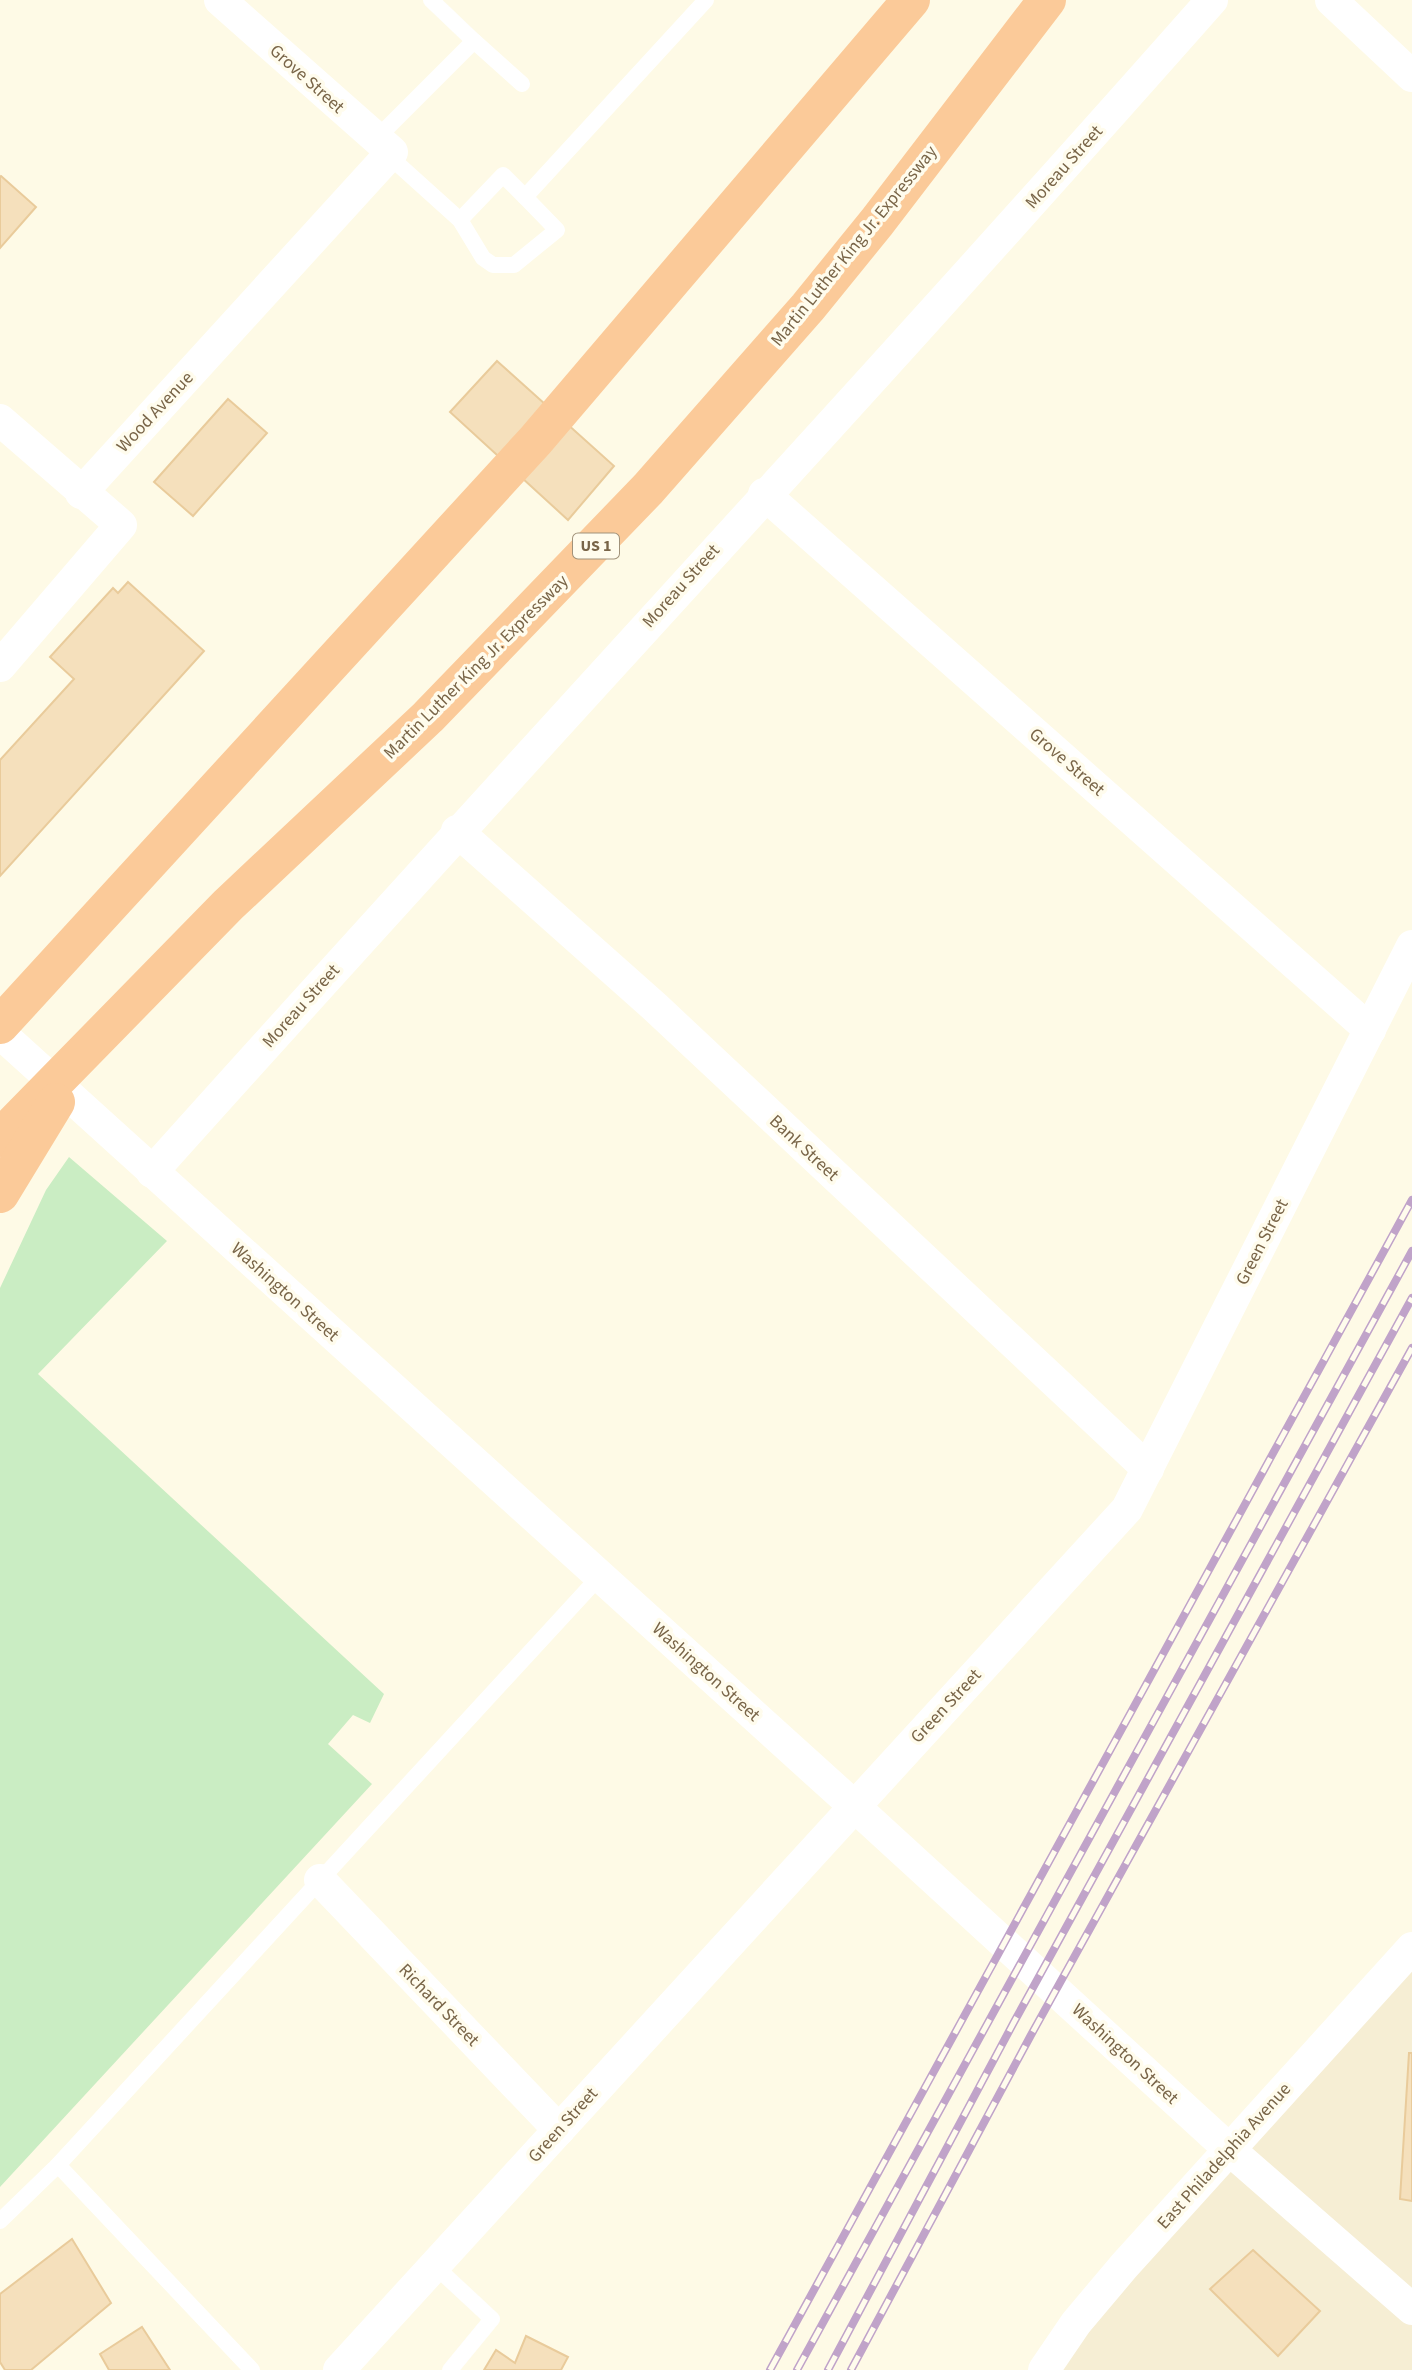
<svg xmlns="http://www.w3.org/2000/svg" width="1412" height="2370" font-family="'Source Sans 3',sans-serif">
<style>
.residential{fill:#f6eed4}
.green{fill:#caedc3}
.building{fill:#f5e0bc;stroke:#e9cb9b;stroke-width:2}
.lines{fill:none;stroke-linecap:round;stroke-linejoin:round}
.service{stroke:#fff;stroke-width:16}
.minor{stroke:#fff;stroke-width:32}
.motorway{stroke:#fbca99;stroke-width:38}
.rail-casing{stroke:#c0a3c9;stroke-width:8}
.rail{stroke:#fffced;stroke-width:5;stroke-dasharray:16;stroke-linecap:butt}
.labels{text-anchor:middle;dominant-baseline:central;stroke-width:7;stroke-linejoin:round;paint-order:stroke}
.shield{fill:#fffced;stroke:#a1927a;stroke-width:2}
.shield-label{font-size:16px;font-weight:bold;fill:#796548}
.street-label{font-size:18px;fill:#796548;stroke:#fffced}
</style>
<rect width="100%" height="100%" fill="#fefae6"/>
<path class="residential" d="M1412,1949V2370H1046Z"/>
<path class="green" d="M69,1157L167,1241L38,1374L384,1694L370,1723L353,1715L328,1744L372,1784L0,2187V1288L46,1190Z"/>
<g class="building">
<path d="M1,176L36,207L0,248V177Z"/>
<path d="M497,361L614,466L568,520L450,412Z"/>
<path d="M228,399L267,433L193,516L154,482Z"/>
<path d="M128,582L204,651L0,876V760L74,679L50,657L113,588L118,593Z"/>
<path d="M1409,2053H1412V2201L1400,2199Z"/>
<path d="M72,2239L111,2303L31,2370H5L0,2362V2294Z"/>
<path d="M1253,2250L1320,2311L1278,2356L1210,2289Z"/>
<path d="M142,2327L170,2370H109L100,2354Z"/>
<path d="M526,2336L568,2357L561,2370H484L496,2350L515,2363Z"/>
</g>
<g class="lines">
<g class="service">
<path d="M431,0L474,41"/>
<path d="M376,139L474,41L522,84"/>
<path d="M389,156L460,220L483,258L493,265H514L557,230L525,197L706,0"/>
<path d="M460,220L503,175L525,197"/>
<path d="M58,2165L252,2370"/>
<path d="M0,2221L58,2165L600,1576"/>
<path d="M435,2266L492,2319L450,2370"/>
</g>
<g class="minor">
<path d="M1331,0L1412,76"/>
<path d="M0,420L121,525L0,666"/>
<path d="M81,493L392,152L220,0"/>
<path d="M764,494L1370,1030"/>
<path d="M457,831L655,1007L1148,1469"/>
<path d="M0,1033L854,1806L1231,2151L1412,2309"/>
<path d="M152,1172C503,780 863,395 1212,0"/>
<path d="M320,1880L559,2130"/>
<path d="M339,2370L1127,1509L1412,946"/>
<path d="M1044,2370L1076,2323L1124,2266L1412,1948"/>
</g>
<g class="motorway">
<path d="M0,1025L535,441L911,0"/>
<path d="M0,1138L228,905L428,717L648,489L808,307L877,222L1047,0"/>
<path d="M0,1194L56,1102"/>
</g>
<g class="rail-casing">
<g id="rail">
<path d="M770,2370L1412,1200"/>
<path d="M797,2370L1412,1251"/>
<path d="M828,2370L1014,2022L1412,1298"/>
<path d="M851,2370L1031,2035L1412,1348"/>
</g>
</g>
<use href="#rail" class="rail"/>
</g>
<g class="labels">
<rect class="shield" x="573" y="533.5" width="46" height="25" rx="5"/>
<g class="shield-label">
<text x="596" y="546">US 1</text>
</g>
<g class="street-label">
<text transform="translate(307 79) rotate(42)">Grove Street</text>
<text transform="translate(1064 167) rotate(-48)">Moreau Street</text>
<text transform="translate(854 246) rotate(-51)">Martin Luther King Jr. Expressway</text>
<text transform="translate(155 412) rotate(-47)">Wood Avenue</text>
<text transform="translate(681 586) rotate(-48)">Moreau Street</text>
<text transform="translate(476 667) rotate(-45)">Martin Luther King Jr. Expressway</text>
<text transform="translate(1067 762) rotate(41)">Grove Street</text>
<text transform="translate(301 1006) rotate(-48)">Moreau Street</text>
<text transform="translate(804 1148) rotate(43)">Bank Street</text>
<text transform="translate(1262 1242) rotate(-63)">Green Street</text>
<text transform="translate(285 1292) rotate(42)">Washington Street</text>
<text transform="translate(706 1672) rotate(42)">Washington Street</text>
<text transform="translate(946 1706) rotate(-47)">Green Street</text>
<text transform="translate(439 2005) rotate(46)">Richard Street</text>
<text transform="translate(1125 2054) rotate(43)">Washington Street</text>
<text transform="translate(563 2125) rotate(-48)">Green Street</text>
<text transform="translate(1224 2156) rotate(-48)">East Philadelphia Avenue</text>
</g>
</g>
</svg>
